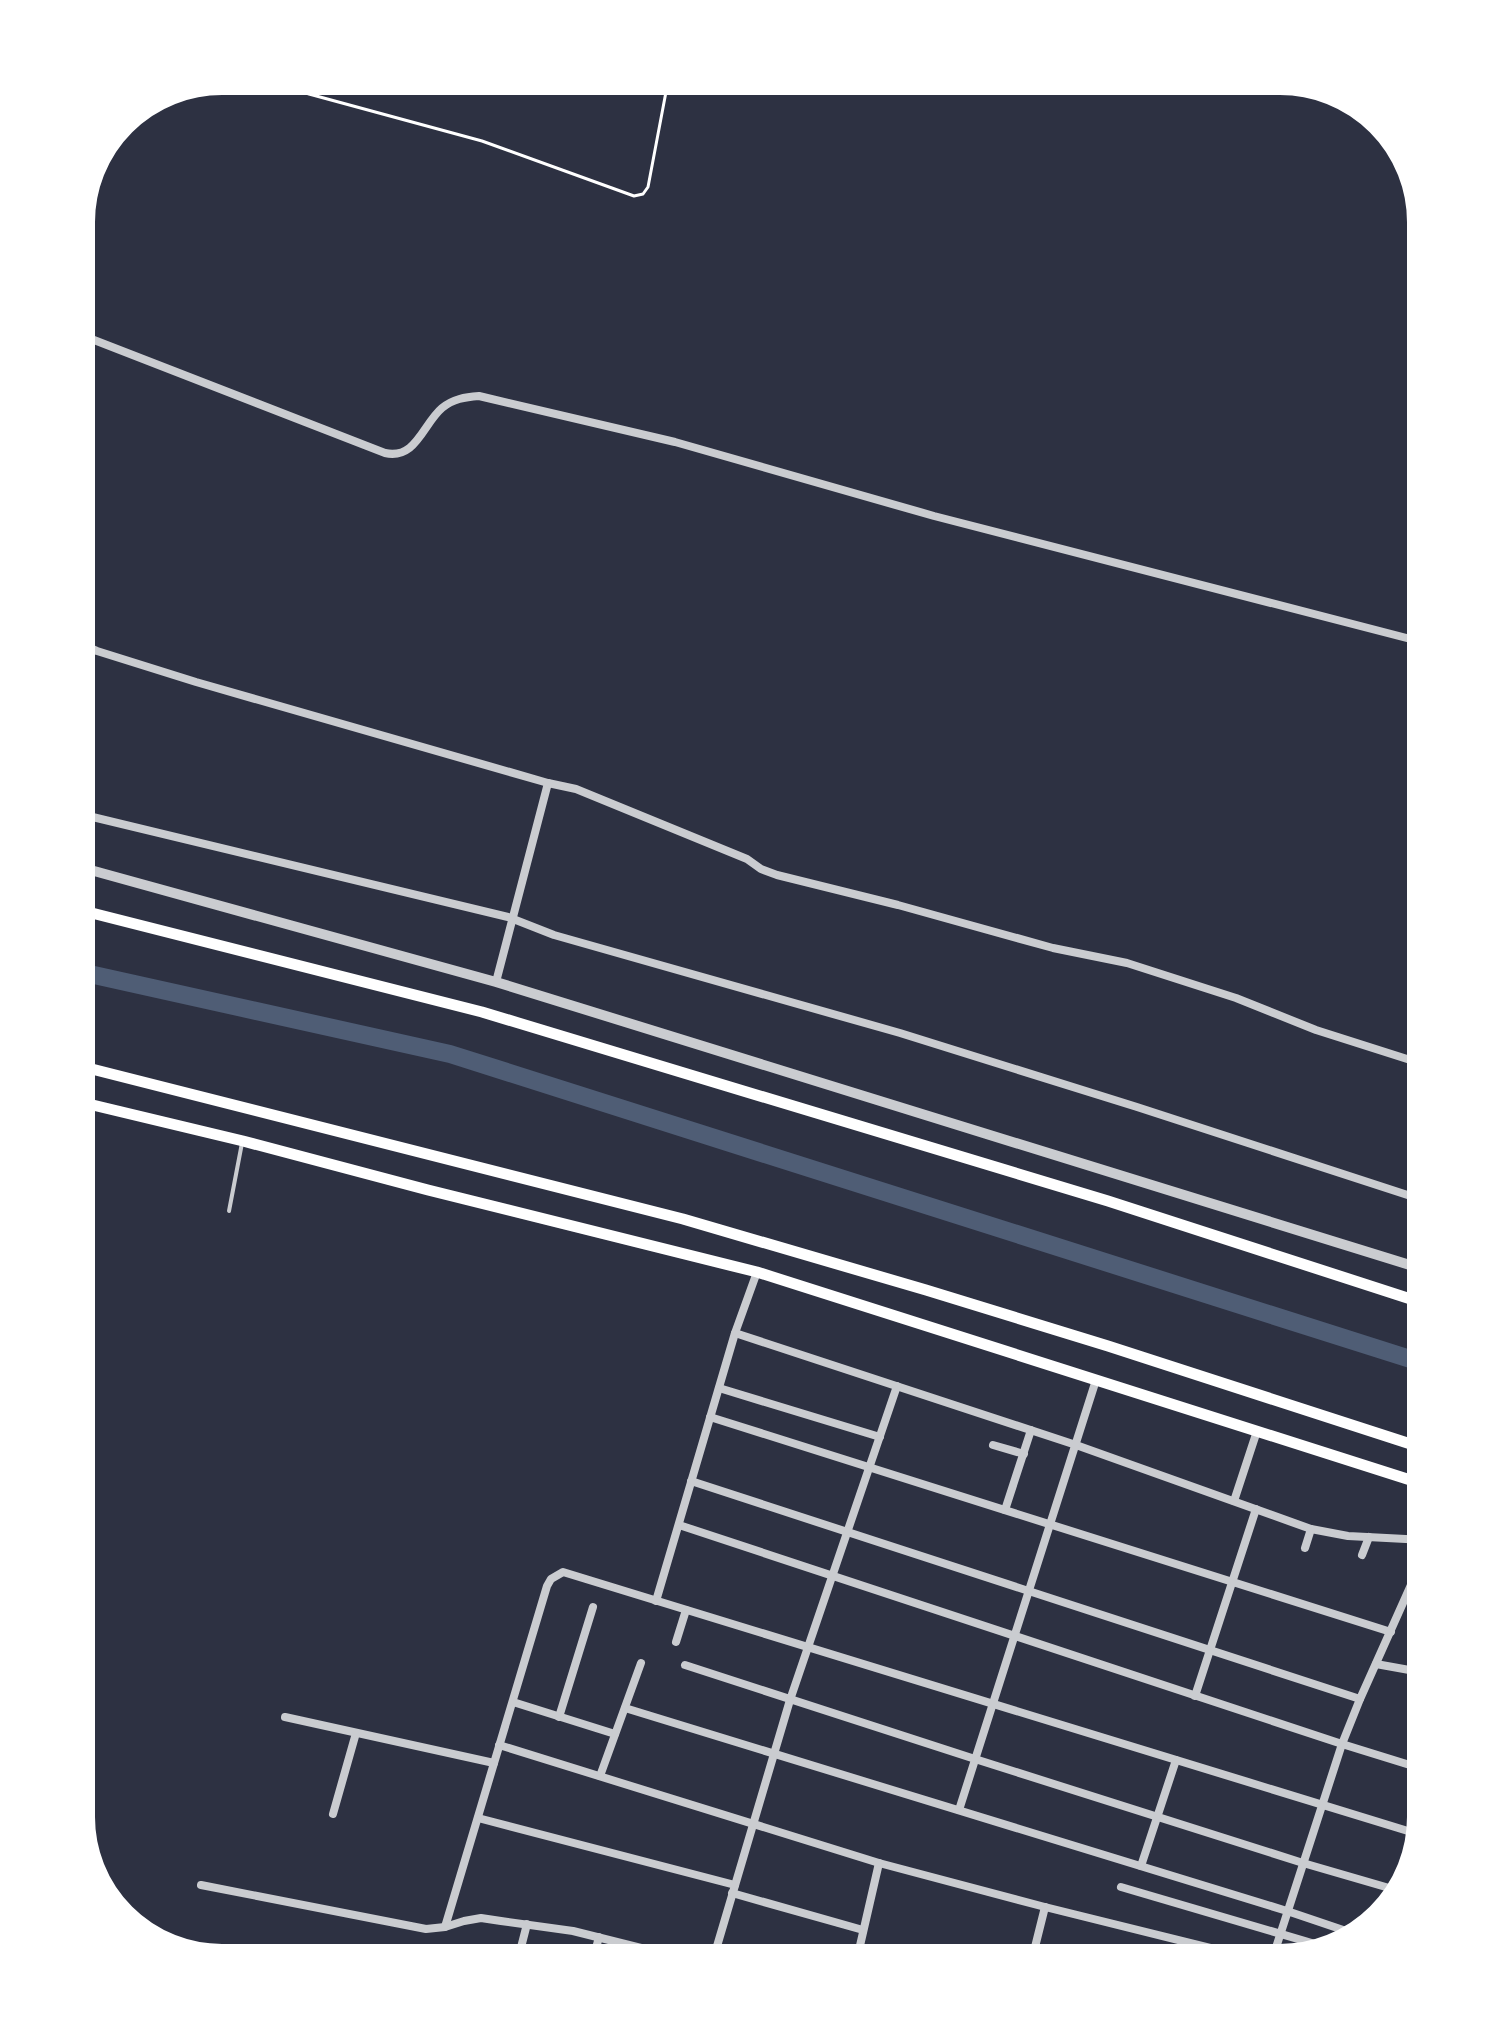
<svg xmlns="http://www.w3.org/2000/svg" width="1502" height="2039" font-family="Jost,sans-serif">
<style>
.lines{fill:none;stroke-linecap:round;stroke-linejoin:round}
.canal{stroke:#4f5d75;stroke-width:18}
.path{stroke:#fff;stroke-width:3}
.service{stroke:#caccd0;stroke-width:4}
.minor{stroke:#caccd0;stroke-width:8}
.tertiary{stroke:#caccd0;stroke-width:10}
.secondary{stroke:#fff;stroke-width:11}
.rim{fill:none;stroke:#fff;stroke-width:10}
</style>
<rect width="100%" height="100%" fill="#2d3142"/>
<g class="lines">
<path class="canal" d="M76,971L450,1054L1426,1364"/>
<path class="path" d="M255,76L309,94L482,141L634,196L643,194L648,187L669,76"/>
<path class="service" d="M229,1211L242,1143"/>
<g class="minor">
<path d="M76,333L385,453C416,460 423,424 442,408C453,399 465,397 479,396L675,442L934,516L1426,643"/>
<path d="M76,642L97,651L196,682L548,783L576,789L747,859L761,869L777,875L898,905L1053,948L1127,963L1236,998L1316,1030L1426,1065"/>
<path d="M76,813L508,917L554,935L900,1033L1137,1107L1426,1201"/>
<path d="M496,982L548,783"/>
<path d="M735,1333L1076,1445L1311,1529L1348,1536L1425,1540"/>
<path d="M719,1388L880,1437"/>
<path d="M710,1417L1391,1632"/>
<path d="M993,1445L1024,1454"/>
<path d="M691,1481L1360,1699"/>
<path d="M1234,1501L1257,1431"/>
<path d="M1005,1510L1031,1430"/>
<path d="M679,1525L1342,1744L1426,1770"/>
<path d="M1305,1548L1311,1529"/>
<path d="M1362,1555L1369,1537"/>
<path d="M656,1601L735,1333L757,1272"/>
<path d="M676,1642L686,1610"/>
<path d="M1376,1664L1426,1673"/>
<path d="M685,1665L975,1759L1303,1863L1403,1892"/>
<path d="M1195,1696L1256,1509"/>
<path d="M513,1702L615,1734"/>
<path d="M625,1708L1287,1911L1361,1936"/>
<path d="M285,1717L494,1763"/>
<path d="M559,1717L593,1607"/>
<path d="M499,1745L879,1863L1045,1907L1271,1963"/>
<path d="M600,1776L641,1663"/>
<path d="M959,1810L1096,1380"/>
<path d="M333,1814L356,1733"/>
<path d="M478,1818L735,1885"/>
<path d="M1141,1866L1176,1760"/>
<path d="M201,1885L426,1929L445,1927L464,1921L481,1918L501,1921L573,1931L701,1963"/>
<path d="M1121,1887L1332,1949"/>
<path d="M732,1893L863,1930"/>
<path d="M1402,1894L1419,1843"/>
<path d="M445,1927L547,1586L551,1579L563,1572L1421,1835"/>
<path d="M517,1963L527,1924"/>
<path d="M592,1963L599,1937"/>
<path d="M712,1963L790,1700L897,1386"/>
<path d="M856,1963L879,1863"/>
<path d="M1031,1963L1045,1907"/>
<path d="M1271,1963L1342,1744L1360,1699L1411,1585L1426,1536"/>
</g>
<path class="tertiary" d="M76,866L496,982L1426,1270"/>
<g class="secondary">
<path d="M76,909L482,1012L1108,1201L1426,1304"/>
<path d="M76,1065L683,1219L926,1290L1108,1346L1426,1449"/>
<path d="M76,1101L243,1141L428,1190L757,1272L1426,1485"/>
</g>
</g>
<path d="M0 0H1502V2039H0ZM222 90H1280A132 132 0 0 1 1412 222V1817A132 132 0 0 1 1280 1949H222A132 132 0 0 1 90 1817V222A132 132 0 0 1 222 90Z" fill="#fff" fill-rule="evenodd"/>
<path class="rim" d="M222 90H1280A132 132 0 0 1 1412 222V1817A132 132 0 0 1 1280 1949H222A132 132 0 0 1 90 1817V222A132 132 0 0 1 222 90Z"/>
</svg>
